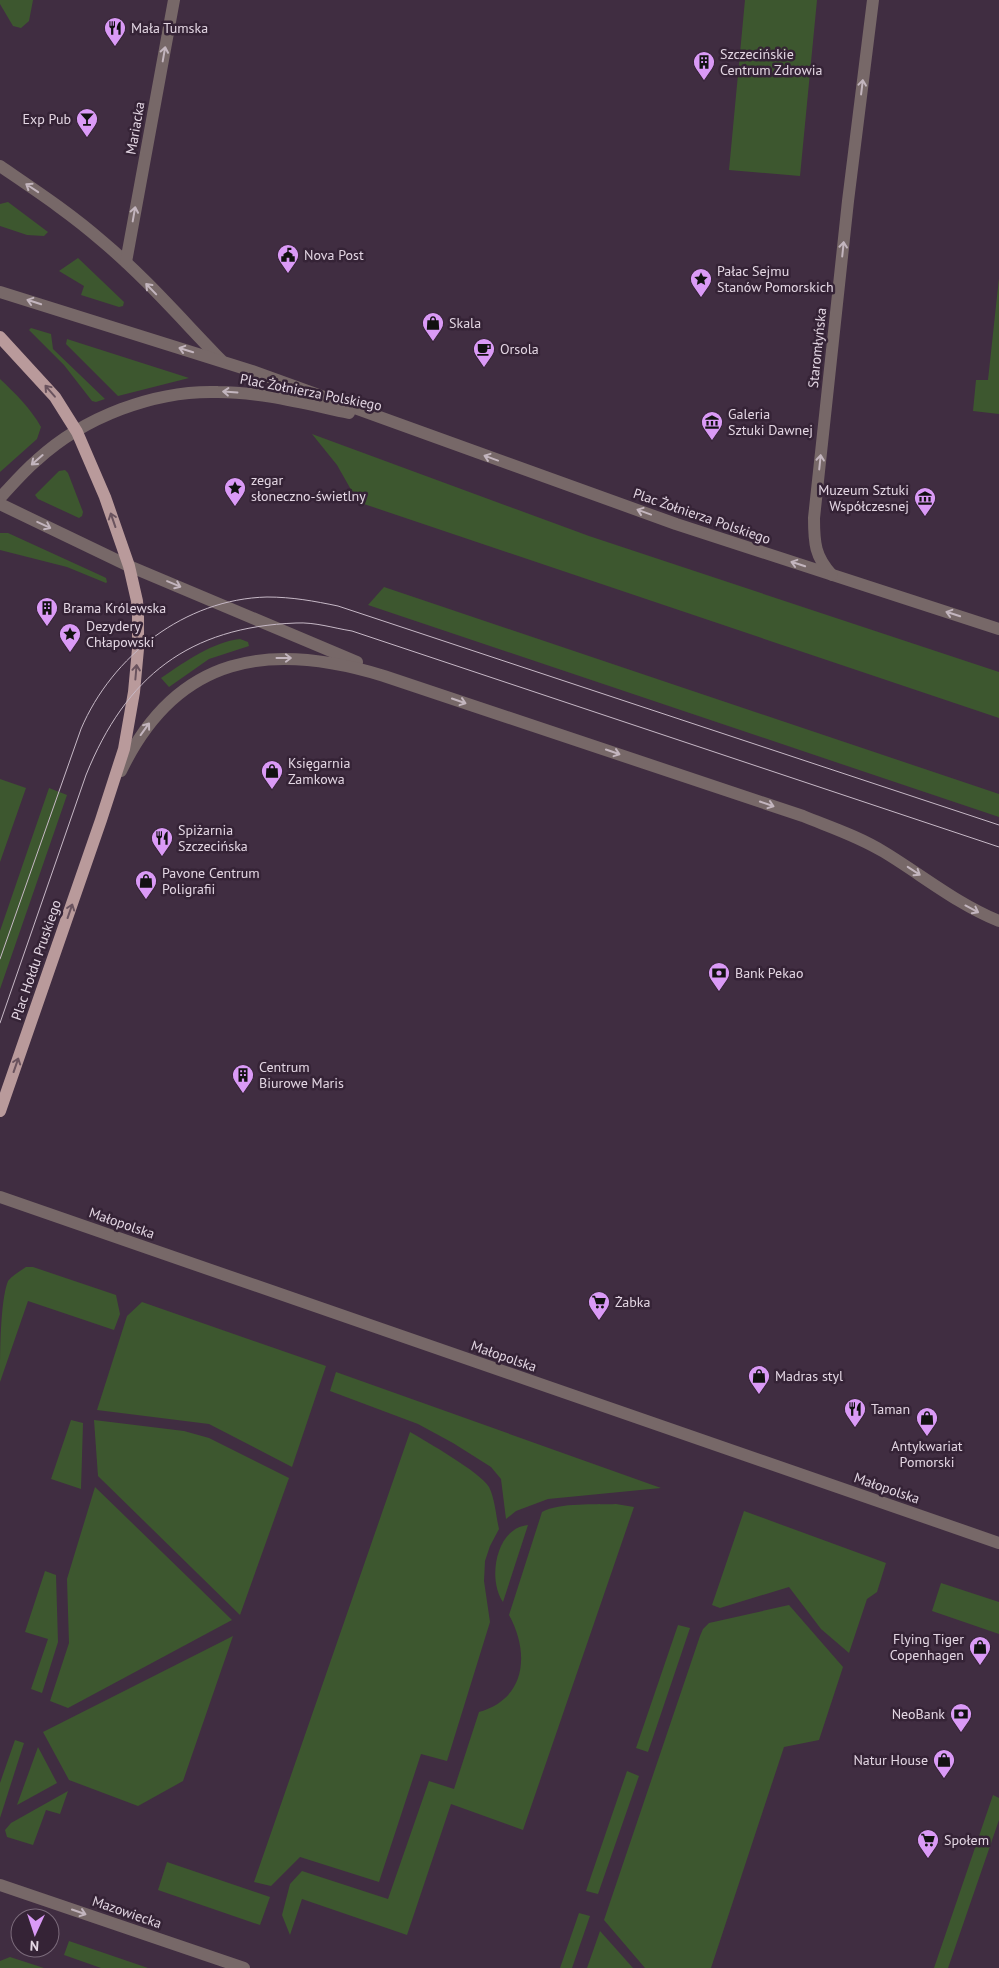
<svg xmlns="http://www.w3.org/2000/svg" width="999" height="1968" font-family="'PT Sans',sans-serif">
<style>
.green{fill:#3d572f}
.lines{fill:none;stroke-linecap:round;stroke-linejoin:round}
.minor{stroke:#776868;stroke-width:12}
.major{stroke:#b99a9b;stroke-width:12}
.tram{stroke:#c7b9c7;stroke-width:1}
.oneway{stroke:#c3b5be}
.oneway2{stroke:#6a535e}
.labels{text-anchor:middle;dominant-baseline:central;stroke-width:5;stroke-linejoin:round;paint-order:stroke}
.poi-label{font-size:14px;fill:#e3d6e3;stroke:#352336;text-anchor:start}
.street-label{font-size:14px;fill:#e3d6e3;stroke:#352336}
</style>
<rect width="100%" height="100%" fill="#402d41"/>
<g class="green">
<path d="M0,0H33L29,21L21,28L13,26L0,4Z"/>
<path d="M745,0H817L800,176L729,170Z"/>
<path d="M8,202L48,232L44,236L27,235L0,226V204Z"/>
<path d="M78,258L124,302L123,306L119,307L81,295L84,286L59,271Z"/>
<path d="M999,278V414L973,411L976,380H988Z"/>
<path d="M31,328L51,334L53,349L105,399L96,402L92,401L64,365L29,330Z"/>
<path d="M67,339L189,378L118,396L66,344Z"/>
<path d="M0,379C15,393 31,409 41,427L37,439L0,472Z"/>
<path d="M312,434L589,536L999,672V718L358,502L337,465Z"/>
<path d="M65,470L68,473L83,512L82,516L79,518L38,499L35,495L59,471Z"/>
<path d="M0,533H8L102,576L106,578L107,582L106,583L67,567L0,550Z"/>
<path d="M384,587L999,794V817L368,605Z"/>
<path d="M240,639L248,642L249,646L209,659L169,687L161,678L164,676C186,661 213,642 240,639Z"/>
<path d="M0,779L26,788L0,862Z"/>
<path d="M49,788L67,795L0,989V931Z"/>
<path d="M26,1267H33L116,1295L120,1314L114,1330L28,1301L0,1382C0,1356 0,1301 8,1281C13,1275 20,1271 26,1267Z"/>
<path d="M142,1302L326,1366L292,1467L209,1424L97,1410L127,1316Z"/>
<path d="M336,1372L661,1488L548,1499L516,1511L506,1519L501,1479L491,1467L453,1443L418,1424L330,1391Z"/>
<path d="M71,1420L83,1423L81,1489L51,1479Z"/>
<path d="M94,1420L184,1431L209,1438L289,1478L240,1615L98,1476Z"/>
<path d="M410,1432C427,1442 480,1472 489,1487C495,1499 496,1516 499,1529L490,1546L485,1561L484,1581L490,1622L447,1761L421,1754L379,1882L300,1857L271,1886L254,1882Z"/>
<path d="M95,1487L232,1620L68,1708L50,1701L69,1643L67,1579Z"/>
<path d="M616,1504L634,1507L523,1830L451,1804L407,1935L302,1899L290,1935L282,1915L290,1884L302,1871L388,1899L429,1781L454,1789L479,1712C526,1699 530,1653 509,1615L542,1512C560,1502 596,1505 616,1504Z"/>
<path d="M744,1511L886,1563L877,1592L867,1599L849,1653L821,1629L789,1587L720,1608L712,1605Z"/>
<path d="M528,1525L503,1602C487,1579 496,1528 528,1525Z"/>
<path d="M45,1571L56,1575L58,1642L42,1693L31,1689L48,1639L25,1632Z"/>
<path d="M941,1583L999,1602V1634L932,1611Z"/>
<path d="M789,1605L843,1667L819,1740L784,1747L711,1968H645L604,1920L700,1636L703,1629L709,1623Z"/>
<path d="M678,1625L690,1628L648,1752L636,1748Z"/>
<path d="M233,1636L183,1781L138,1806L69,1780L43,1732Z"/>
<path d="M15,1740L24,1743L0,1818V1783Z"/>
<path d="M38,1747L57,1783L17,1805Z"/>
<path d="M627,1771L639,1776L598,1894L586,1891Z"/>
<path d="M68,1791L60,1814L46,1810L33,1845L7,1837L5,1830L11,1823Z"/>
<path d="M993,1795L999,1798V1820L948,1968H934Z"/>
<path d="M167,1862L270,1897L260,1925L158,1890Z"/>
<path d="M579,1913L590,1916L572,1968H560Z"/>
<path d="M600,1931L633,1968H587Z"/>
<path d="M69,1941L148,1968H101L64,1955Z"/>
<path d="M10,1957L44,1968H0V1961Z"/>
</g>
<g class="lines">
<g class="minor">
<path d="M0,166C35,190 70,213 102,241C145,277 182,320 221,360"/>
<path d="M126,262L174,0"/>
<path d="M0,292L252,371L676,524L999,629"/>
<path d="M0,498C12,485 23,472 37,460C84,417 154,390 218,392C262,392 306,404 349,413"/>
<path d="M0,504L129,566L357,662"/>
<path d="M832,575C815,557 814,543 814,518L848,201L873,0"/>
<path d="M121,771C177,654 270,641 384,676L803,816C830,827 858,836 884,852C922,875 957,904 999,921"/>
<path d="M0,1197L999,1543"/>
<path d="M0,1885L244,1968"/>
</g>
<path class="major" d="M0,337L55,397L77,432L105,497L129,566L137,601L138,616V649L134,692L124,749L101,820L0,1111"/>
<g class="tram">
<path d="M0,959L81,729C112,656 185,599 267,597C292,597 314,601 338,606L999,825"/>
<path d="M0,1023L86,775C126,676 189,627 296,623C315,622 333,628 352,631L999,847"/>
</g>
</g>
<defs><path id="oneway-shaft" d="M-6 0H5M1.5-3L5.5 0L1.5 3" fill="none" stroke-width="1.6" stroke-linecap="round" stroke-linejoin="round" transform="scale(1.25)"/></defs>
<g class="oneway">
<use href="#oneway-shaft" transform="translate(164 54) rotate(-80)"/>
<use href="#oneway-shaft" transform="translate(862 87) rotate(-83)"/>
<use href="#oneway-shaft" transform="translate(32 188) rotate(-146)"/>
<use href="#oneway-shaft" transform="translate(134 214) rotate(-80)"/>
<use href="#oneway-shaft" transform="translate(843 249) rotate(-84)"/>
<use href="#oneway-shaft" transform="translate(151 289) rotate(-134)"/>
<use href="#oneway-shaft" transform="translate(34 302) rotate(-162)"/>
<use href="#oneway-shaft" transform="translate(186 350) rotate(-163)"/>
<use href="#oneway-shaft" transform="translate(230 392) rotate(-176)"/>
<use href="#oneway-shaft" transform="translate(491 458) rotate(-160)"/>
<use href="#oneway-shaft" transform="translate(37 460) rotate(139)"/>
<use href="#oneway-shaft" transform="translate(820 462) rotate(-84)"/>
<use href="#oneway-shaft" transform="translate(644 512) rotate(-160)"/>
<use href="#oneway-shaft" transform="translate(44 525) rotate(25)"/>
<use href="#oneway-shaft" transform="translate(798 564) rotate(-162)"/>
<use href="#oneway-shaft" transform="translate(174 584) rotate(23)"/>
<use href="#oneway-shaft" transform="translate(953 614) rotate(-162)"/>
<use href="#oneway-shaft" transform="translate(284 658)"/>
<use href="#oneway-shaft" transform="translate(459 701) rotate(19)"/>
<use href="#oneway-shaft" transform="translate(145 729) rotate(-54)"/>
<use href="#oneway-shaft" transform="translate(613 752) rotate(19)"/>
<use href="#oneway-shaft" transform="translate(767 804) rotate(19)"/>
<use href="#oneway-shaft" transform="translate(914 871) rotate(33)"/>
<use href="#oneway-shaft" transform="translate(972 909) rotate(28)"/>
<use href="#oneway-shaft" transform="translate(79 1912) rotate(19)"/>
</g>
<g class="oneway2">
<use href="#oneway-shaft" transform="translate(50 391) rotate(-131)"/>
<use href="#oneway-shaft" transform="translate(113 520) rotate(-109)"/>
<use href="#oneway-shaft" transform="translate(136 672) rotate(-85)"/>
<use href="#oneway-shaft" transform="translate(70 911) rotate(-71)"/>
<use href="#oneway-shaft" transform="translate(16 1065) rotate(-71)"/>
</g>
<defs>
<g id="restaurant-pin" transform="scale(1.125)"><path d="M0 17L-7.5 6A9.5 9.5 0 1 1 7.5 6Z" fill="#da9af6" stroke="#352336"/><path d="M-5-6h1v4h1v-4h1v4h1v-4h1v5L-1.5 .5V6h-2V.5L-5-1ZM5-6V6H3V1.5H1.5Q1.5-4 5-6Z" fill="#111"/></g>
<g id="building-pin" transform="scale(1.125)"><path d="M0 17L-7.5 6A9.5 9.5 0 1 1 7.5 6Z" fill="#da9af6" stroke="#352336"/><path d="M-4-6H4V6H1V3H-1V6H-4ZM-2.5-4.3h1.7v1.8h-1.7ZM.8-4.3h1.7v1.8H.8ZM-2.5-1h1.7V.8h-1.7ZM.8-1h1.7V.8H.8Z" fill="#111"/></g>
<g id="bar-pin" transform="scale(1.125)"><path d="M0 17L-7.5 6A9.5 9.5 0 1 1 7.5 6Z" fill="#da9af6" stroke="#352336"/><path d="M-6-5H6L.8 .8V4.5H3.5V6h-7V4.5H-.8V.8Z" fill="#111"/></g>
<g id="civic-pin" transform="scale(1.125)"><path d="M0 17L-7.5 6A9.5 9.5 0 1 1 7.5 6Z" fill="#da9af6" stroke="#352336"/><path d="M-.6-6.5H3V-4.5H.6V-3L4-1V1h2V6H-6V1h2V-1L-.6-3ZM-1.2 2.5V6h2.4V2.5Z" fill="#111"/></g>
<g id="sight-pin" transform="scale(1.125)"><path d="M0 17L-7.5 6A9.5 9.5 0 1 1 7.5 6Z" fill="#da9af6" stroke="#352336"/><path d="M0-6L1.8-2.2L6-1.7L2.9 1.2L3.7 5.4L0 3.3L-3.7 5.4L-2.9 1.2L-6-1.7L-1.8-2.2Z" fill="#111"/></g>
<g id="shop-pin" transform="scale(1.125)"><path d="M0 17L-7.5 6A9.5 9.5 0 1 1 7.5 6Z" fill="#da9af6" stroke="#352336"/><path d="M-5-2.5h2.3a2.7 3.5 0 0 1 5.4 0H5L5.5 6h-11ZM-1.5-2.5h3a1.5 2.3 0 0 0-3 0Z" fill="#111"/></g>
<g id="cafe-pin" transform="scale(1.125)"><path d="M0 17L-7.5 6A9.5 9.5 0 1 1 7.5 6Z" fill="#da9af6" stroke="#352336"/><path d="M-5.5-4.5H6V0H3Q3 3.5 0 3.5H-2.5Q-5.5 3.5-5.5 0ZM3-3.2v2h1.7v-2ZM-6 4.5H4V6H-6Z" fill="#111"/></g>
<g id="museum-pin" transform="scale(1.125)"><path d="M0 17L-7.5 6A9.5 9.5 0 1 1 7.5 6Z" fill="#da9af6" stroke="#352336"/><path d="M0-6L6-3V-2H-6V-3ZM-5-1h2V3h-2ZM-1-1h2V3h-2ZM3-1h2V3H3ZM-6 4H6V6H-6Z" fill="#111"/></g>
<g id="bank-pin" transform="scale(1.125)"><path d="M0 17L-7.5 6A9.5 9.5 0 1 1 7.5 6Z" fill="#da9af6" stroke="#352336"/><path d="M-6-4H6V4H-6ZM0-2.3a2.3 2.3 0 1 0 0 4.6a2.3 2.3 0 1 0 0-4.6Z" fill="#111"/></g>
<g id="supermarket-pin" transform="scale(1.125)"><path d="M0 17L-7.5 6A9.5 9.5 0 1 1 7.5 6Z" fill="#da9af6" stroke="#352336"/><path d="M-6-5.5h2.5l.6 2H6L4.5 2H-2.5L-4.4-4H-6ZM-1.5 3.2a1.3 1.3 0 1 0 .1 0ZM3 3.2a1.3 1.3 0 1 0 .1 0Z" fill="#111"/></g>
</defs>
<g fill-rule="evenodd">
<use href="#restaurant-pin" x="115" y="28"/>
<use href="#building-pin" x="704" y="62"/>
<use href="#bar-pin" x="87" y="119"/>
<use href="#civic-pin" x="288" y="255"/>
<use href="#sight-pin" x="701" y="279"/>
<use href="#shop-pin" x="433" y="323"/>
<use href="#cafe-pin" x="484" y="349"/>
<use href="#museum-pin" x="712" y="422"/>
<use href="#sight-pin" x="235" y="488"/>
<use href="#museum-pin" x="925" y="498"/>
<use href="#building-pin" x="47" y="608"/>
<use href="#sight-pin" x="70" y="634"/>
<use href="#shop-pin" x="272" y="771"/>
<use href="#restaurant-pin" x="162" y="838"/>
<use href="#shop-pin" x="146" y="881"/>
<use href="#bank-pin" x="719" y="973"/>
<use href="#building-pin" x="243" y="1075"/>
<use href="#supermarket-pin" x="599" y="1302"/>
<use href="#shop-pin" x="759" y="1376"/>
<use href="#restaurant-pin" x="855" y="1409"/>
<use href="#shop-pin" x="927" y="1418"/>
<use href="#shop-pin" x="980" y="1647"/>
<use href="#bank-pin" x="961" y="1714"/>
<use href="#shop-pin" x="944" y="1760"/>
<use href="#supermarket-pin" x="928" y="1840"/>
</g>
<g class="labels">
<g class="poi-label">
<text x="131" y="28">Mała Tumska</text>
<text x="720" y="54">Szczecińskie<tspan x="720" dy="16">Centrum Zdrowia</tspan></text>
<text x="71" y="119" text-anchor="end">Exp Pub</text>
<text x="304" y="255">Nova Post</text>
<text x="717" y="271">Pałac Sejmu<tspan x="717" dy="16">Stanów Pomorskich</tspan></text>
<text x="449" y="323">Skala</text>
<text x="500" y="349">Orsola</text>
<text x="728" y="414">Galeria<tspan x="728" dy="16">Sztuki Dawnej</tspan></text>
<text x="251" y="480">zegar<tspan x="251" dy="16">słoneczno-świetlny</tspan></text>
<text x="909" y="490" text-anchor="end">Muzeum Sztuki<tspan x="909" dy="16">Współczesnej</tspan></text>
<text x="63" y="608">Brama Królewska</text>
<text x="86" y="626">Dezydery<tspan x="86" dy="16">Chłapowski</tspan></text>
<text x="288" y="763">Księgarnia<tspan x="288" dy="16">Zamkowa</tspan></text>
<text x="178" y="830">Spiżarnia<tspan x="178" dy="16">Szczecińska</tspan></text>
<text x="162" y="873">Pavone Centrum<tspan x="162" dy="16">Poligrafii</tspan></text>
<text x="735" y="973">Bank Pekao</text>
<text x="259" y="1067">Centrum<tspan x="259" dy="16">Biurowe Maris</tspan></text>
<text x="615" y="1302">Żabka</text>
<text x="775" y="1376">Madras styl</text>
<text x="871" y="1409">Taman</text>
<text x="927" y="1446" text-anchor="middle">Antykwariat<tspan x="927" dy="16">Pomorski</tspan></text>
<text x="964" y="1639" text-anchor="end">Flying Tiger<tspan x="964" dy="16">Copenhagen</tspan></text>
<text x="945" y="1714" text-anchor="end">NeoBank</text>
<text x="928" y="1760" text-anchor="end">Natur House</text>
<text x="944" y="1840">Społem</text>
</g>
<g class="street-label">
<text transform="translate(135 128) rotate(-80)">Mariacka</text>
<text transform="translate(817 348) rotate(-84)">Staromłyńska</text>
<text transform="translate(311 392) rotate(11)">Plac Żołnierza Polskiego</text>
<text transform="translate(702 516) rotate(19)">Plac Żołnierza Polskiego</text>
<text transform="translate(36 960) rotate(-71)">Plac Hołdu Pruskiego</text>
<text transform="translate(122 1223) rotate(19)">Małopolska</text>
<text transform="translate(504 1356) rotate(19)">Małopolska</text>
<text transform="translate(887 1488) rotate(19)">Małopolska</text>
<text transform="translate(127 1912) rotate(19)">Mazowiecka</text>
</g>
</g>
<g transform="translate(35 1933) rotate(183)"><circle r="24" fill="#352336" stroke="#7b6b7b"/>
<path d="M0-4L9 19L0 12L-9 19Z" fill="#da9af6"/>
<text y="-8" font-size="14" font-weight="bold" text-anchor="middle" fill="#e3d6e3">N</text>
</g>
</svg>
